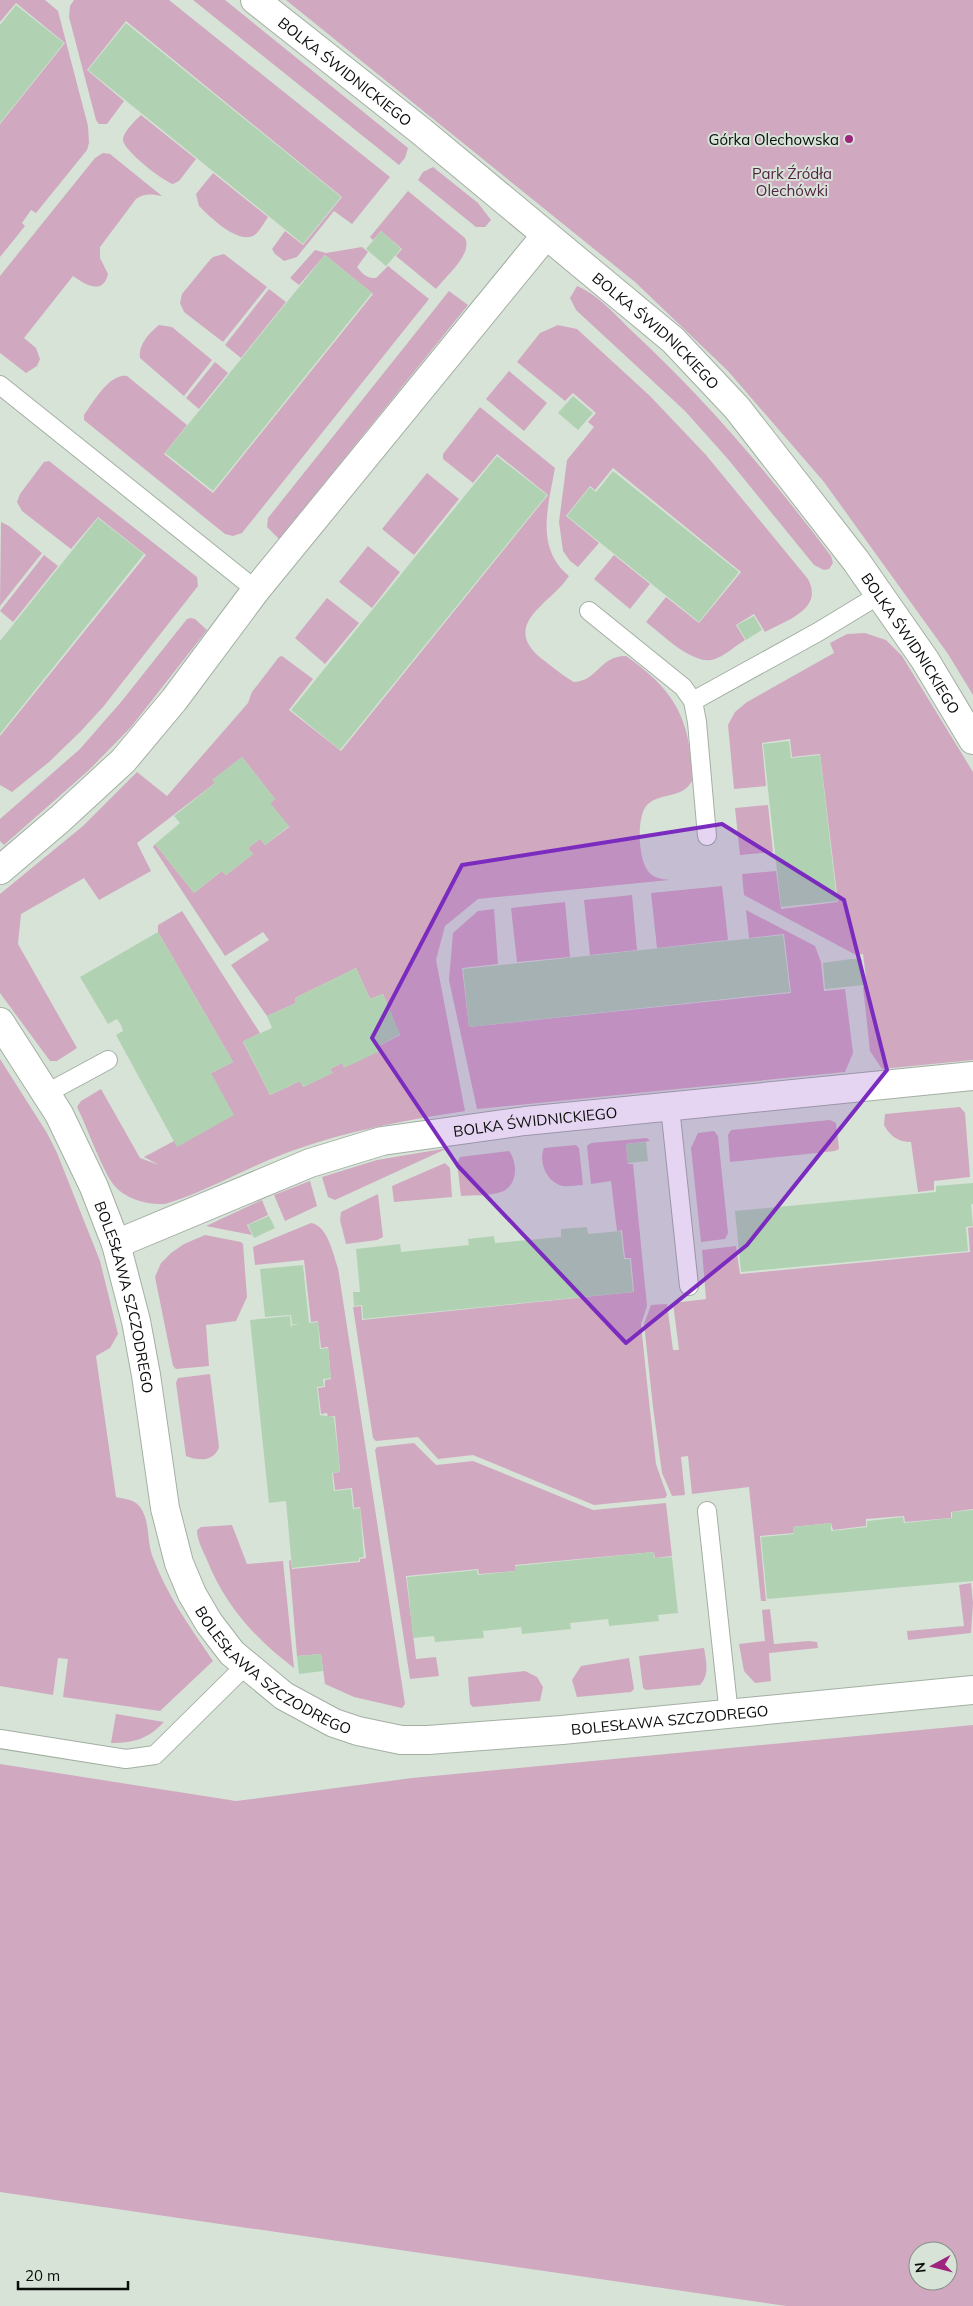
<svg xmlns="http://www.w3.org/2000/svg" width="973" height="2306" font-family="Mulish,sans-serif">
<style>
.green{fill:#d0a9c1;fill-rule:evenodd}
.building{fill:#b1d2b2}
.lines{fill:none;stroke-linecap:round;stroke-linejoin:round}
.lane-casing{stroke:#a4afa4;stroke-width:20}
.street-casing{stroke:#a4afa4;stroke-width:30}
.lane{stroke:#fff;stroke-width:18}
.street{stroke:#fff;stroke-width:28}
.marked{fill:#7b2cbf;fill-opacity:0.2;stroke:#7b2cbf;stroke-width:4;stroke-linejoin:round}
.poi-dot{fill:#9e257e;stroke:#d7e3d7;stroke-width:2}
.labels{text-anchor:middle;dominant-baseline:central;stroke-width:4;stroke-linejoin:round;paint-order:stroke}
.street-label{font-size:15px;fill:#090d09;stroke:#d7e3d7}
.poi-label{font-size:15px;fill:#090d09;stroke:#d7e3d7;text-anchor:end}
.park-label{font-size:15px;fill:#542345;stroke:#d7e3d7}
</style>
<rect width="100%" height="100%" fill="#d7e3d7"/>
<g class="green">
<path d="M0,0H45L58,11L88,126L89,143L87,150L36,213L31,210L22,223L25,226L0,257V124L65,43L16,3L0,22Z"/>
<path d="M74,0H169L390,177L352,224L334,211L297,257L284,261L275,254L272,249L285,231L303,245L342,197L126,21L87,70L124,101L107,124H99L96,120L69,17L70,6Z"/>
<path d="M193,0H225L408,148L405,158L399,165Z"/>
<path d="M286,0H973V695L948,654L824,482L728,371L635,282Z"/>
<path d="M141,115L196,159L179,181L173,184C163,181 124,151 123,140C123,132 135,121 141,115Z"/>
<path d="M103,153L110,154L162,196C152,194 144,193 136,199L100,247V258L108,274C103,296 84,284 73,276L24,338L36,348L40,359L37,366L26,373L0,353V276L95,158Z"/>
<path d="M433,167L478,203L491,220L485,227H476L418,180L423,172Z"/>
<path d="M213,173L268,217C264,223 260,230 256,234C240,247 210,217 199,206L196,194Z"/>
<path d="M408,191L465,238C473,254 446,276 436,289L396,256L402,249L381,231L373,240L370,237Z"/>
<path d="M362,247L368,252L357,267C362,273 367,279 376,278L388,266L429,299L242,533L233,536L225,534L84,420V415C93,403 109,373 127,376L187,425L164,454L213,493L373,294L325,255L299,285L290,278L315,250L326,253Z"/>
<path d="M224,254L267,287L223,342L184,312L180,303L182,294L209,261L213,257Z"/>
<path d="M577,286C599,295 616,316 633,332C706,400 771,476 831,556L833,563L829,569L824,570L814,565L727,458L685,411L576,310L570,298Z"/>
<path d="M269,289L286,302L241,358L225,345Z"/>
<path d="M449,291L468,305L279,539L267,527L268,518Z"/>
<path d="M159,325L172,327L212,360L184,396L140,358C138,345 149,333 159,325Z"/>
<path d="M558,325L577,329L650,396L706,455L808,579C824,609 787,620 765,632L754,614L736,625L745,640C735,646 726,655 715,659C694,667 662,634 646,622L666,597L699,623L741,572L613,468L595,490L590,486L566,516L599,543L578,567L570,561L563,551L559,522L567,460L594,427L588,422L596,413L573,393L565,401L517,362L540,333Z"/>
<path d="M215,362L228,373L199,409L186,398Z"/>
<path d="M509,371L547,403L524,431L486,399Z"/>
<path d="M480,407L555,468C548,507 535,548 569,576C551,604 499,624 542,659C553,667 563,676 574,682C598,681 599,656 626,656C676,691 691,720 692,781C682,799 662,792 648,804C636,814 638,859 648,871C653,878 661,879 669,880L478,899L445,926L436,960L465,1111C401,1121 341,1132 281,1155C242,1170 205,1192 165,1204C148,1205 124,1199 113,1184C101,1167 87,1127 77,1107L81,1101L101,1089L140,1158L159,1165L144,1157L174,1141L211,1073L233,1062L158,932V925L182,911L260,1033L243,1042L270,1095L300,1081L303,1087L332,1073L330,1069L342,1063L344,1067L381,1050L379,1046L400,1035L383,994L370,999L356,968L295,998L296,1003L267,1016L231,965L269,940L263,932L225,956L153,847L155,844L194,893L222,871L226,875L253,854L248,848L260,839L265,845L289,827L270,803L275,799L242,757L213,780L215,783L137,843L151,871L99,900L84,878L21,914L18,944L77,1048L57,1061H50L0,993V894L83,826L137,772L167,796L248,703L252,692L279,657L282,656L313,679L289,710L341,751L548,495L497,454L473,483L443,459V454Z"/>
<path d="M49,461L197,577L198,586L103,707L81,731L49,762L12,792L0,785V736L146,555L98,517L71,549L22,511L17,502L20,494L44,462Z"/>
<path d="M427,473L459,499L414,555L382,529Z"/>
<path d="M1,522L9,526L42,553L0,606Z"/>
<path d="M368,546L400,572L372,608L339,582Z"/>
<path d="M44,555L58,566L13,622L0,611Z"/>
<path d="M614,555L650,584L630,609L594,579Z"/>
<path d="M327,598L359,623L325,664L295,638Z"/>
<path d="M191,618L195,619L207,630L131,727L89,770L4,845L0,841V819L80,749L121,702L187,619Z"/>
<path d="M865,633L886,640L902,656L973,772V1060L882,1069L870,1051L863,987L867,986L863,954L856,955L744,895L742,874L776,871L781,909L838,902L820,754L792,757L790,739L762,743L766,786L734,789L728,725L735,712L747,702L834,653L830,643L847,634Z"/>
<path d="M768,805L773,852L740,855L735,808Z"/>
<path d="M722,886L728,940L657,948L651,893Z"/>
<path d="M632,895L637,950L590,955L584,900Z"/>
<path d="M565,902L570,957L517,962L511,908Z"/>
<path d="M494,909L498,964L462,968L469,1027L791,993L784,934L749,938L746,910L815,946L821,962L824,991L845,989L853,1053L845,1072L477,1109L449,980L453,933L478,911Z"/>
<path d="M0,1059L47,1133L57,1153L100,1261L118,1334L110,1348L96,1356L116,1497C124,1499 134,1499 140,1507C150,1520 147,1541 152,1555C166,1594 190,1627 213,1661L160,1711L63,1697L68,1659L58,1658L53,1695L0,1686Z"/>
<path d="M960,1107L965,1113L970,1177L934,1181V1190L918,1192L911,1142C898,1142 890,1136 884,1125L885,1114Z"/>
<path d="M830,1120L836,1123L839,1149L835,1151L730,1162L728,1135L731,1130Z"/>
<path d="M714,1131L718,1136L728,1233L725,1239L701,1242L691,1148L698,1133Z"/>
<path d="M647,1138L650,1141L626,1144L628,1164H633L647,1306L641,1324L648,1392L656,1464L667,1495L665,1498L594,1505L473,1455L438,1459L418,1437L376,1441L373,1438L353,1307L361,1306L362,1320L634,1292L631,1258H625L622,1230L617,1231L611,1181L591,1184L587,1146L591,1143Z"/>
<path d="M576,1145L579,1148L583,1185C576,1185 569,1187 563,1186C547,1183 538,1162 544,1148Z"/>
<path d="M448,1148L335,1200L328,1197L322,1177L377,1160Z"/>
<path d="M509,1151C518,1163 518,1186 501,1192C489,1196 473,1195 461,1196L457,1163L460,1157Z"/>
<path d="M445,1163L450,1168L452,1197L394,1202L392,1186Z"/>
<path d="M310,1181L317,1206L285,1221L274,1195Z"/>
<path d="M378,1194L383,1237L377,1240L346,1244L340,1220L341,1212Z"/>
<path d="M262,1200L268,1215L247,1225L252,1235L206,1226Z"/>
<path d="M311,1223C328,1226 333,1254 338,1268L405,1704L402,1708L354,1697L325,1684L321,1654L297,1656L289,1561L291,1560L292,1569L360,1562V1559L366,1558L360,1507L354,1508L352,1488L335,1490L333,1473L340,1472L335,1416L328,1417L327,1413L321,1414L318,1388L325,1387V1380L331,1379L328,1347L321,1348L318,1321L311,1322L304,1260L255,1265L253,1247Z"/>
<path d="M973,1227V1509L951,1512V1518L905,1522L904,1516L866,1519V1526L833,1530L831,1523L793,1527L794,1533L760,1536L766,1601H761L749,1487L692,1494L688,1456L681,1457L685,1495L672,1496L662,1473L653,1407L644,1324L651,1305L667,1304L673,1350H679L673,1303L706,1299L702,1250L736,1246L740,1274L970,1252L968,1228Z"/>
<path d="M205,1235L241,1242L243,1244L247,1297L236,1321L206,1325L209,1366L176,1369L173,1366L155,1277L161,1263L171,1253L184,1244Z"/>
<path d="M210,1374L219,1447C214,1462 198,1461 186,1456L176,1383L178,1378Z"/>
<path d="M414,1443L436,1465L473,1461L593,1510L666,1503L672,1556L655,1558L654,1552L515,1565V1571L479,1574L478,1569L406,1576L416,1659L436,1657L439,1676L410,1679L375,1450L377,1447Z"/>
<path d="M232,1525L247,1564L283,1561L294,1668C255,1639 225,1605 207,1560C203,1551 197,1540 197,1530L201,1527Z"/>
<path d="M971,1583L973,1603L971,1633L908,1640L907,1631L964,1626L959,1585Z"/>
<path d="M770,1609L774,1644L809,1641L817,1642L818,1648L769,1653L771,1681L755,1683L744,1671L739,1644L765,1641L762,1610Z"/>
<path d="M704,1648C706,1660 710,1675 700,1685L646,1690L643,1688L639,1656Z"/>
<path d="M629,1658L634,1689L631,1692L577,1697L572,1680L581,1666Z"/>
<path d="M525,1671L537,1677L543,1687L540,1701L473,1707L470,1704L468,1677Z"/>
<path d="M116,1714L164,1722C148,1739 134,1743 111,1743Z"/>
<path d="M973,1725V2306H786L0,2192V1764L236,1801L412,1778ZM918,2251H948V2281H918Z"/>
</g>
<g class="building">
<path d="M16,5L64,43L0,123V25Z"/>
<path d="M126,23L341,197L303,244L88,70Z"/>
<path d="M381,231L401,249L386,266L366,249Z"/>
<path d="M325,255L372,293L213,491L165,453Z"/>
<path d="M573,396L593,413L578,430L558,413Z"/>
<path d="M497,456L547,495L340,750L291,710Z"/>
<path d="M613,471L739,572L699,622L567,516L590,487L596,492Z"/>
<path d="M98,518L144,554L0,734V641Z"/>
<path d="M754,616L762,630L746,640L737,625Z"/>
<path d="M789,741L791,758L820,755L837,901L781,907L763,744Z"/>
<path d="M242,757L275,799L270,803L289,826L265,845L260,839L248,848L253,854L226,875L222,871L194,893L155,844L180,823L174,816L215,783L212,780Z"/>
<path d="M158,932L233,1062L211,1073L234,1115L177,1147L116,1035L123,1031L121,1025L117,1019L108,1024L80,977Z"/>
<path d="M783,935L790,992L469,1027L463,969Z"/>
<path d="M851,959H862L864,985L825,989L823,963Z"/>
<path d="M356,968L370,999L383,994L400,1034L379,1046L382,1050L344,1068L342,1063L330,1069L333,1073L303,1087L300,1081L270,1095L243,1041L272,1028L267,1016L296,1003L295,998Z"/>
<path d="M646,1142L648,1161L628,1163L626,1144Z"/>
<path d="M973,1183V1204H971L973,1226L966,1227L968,1251L741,1272L735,1211L936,1192V1186Z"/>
<path d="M269,1216L275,1228L254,1238L248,1225Z"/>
<path d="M587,1227L588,1234L621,1231L624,1259H630L633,1292L363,1319L362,1305L354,1306L353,1292H360L356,1249L400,1244L401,1252L469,1245L468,1239L494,1236L495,1243L561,1237V1229Z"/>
<path d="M303,1265L309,1323L318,1322L320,1349L328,1348L331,1378L323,1379L324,1386L317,1387L320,1415L334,1417L340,1472L332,1473L334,1491L351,1489L353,1509L360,1508L364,1557L359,1558V1561L292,1568L286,1501L269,1503L250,1320L290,1316L291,1328L292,1325L299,1324H292L291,1315L265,1317L260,1269Z"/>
<path d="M973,1510V1581L767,1599L761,1537L794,1534L793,1527L831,1523V1531L867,1527V1521L903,1517L904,1523L952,1518V1512Z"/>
<path d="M654,1552V1558L672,1557L678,1613L658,1615L659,1621L609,1626L608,1619L570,1623L571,1629L522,1634L521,1627L483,1631L484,1638L435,1642L434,1636L413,1638L407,1577L477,1570L478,1575L515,1571V1566Z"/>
<path d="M321,1654L323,1671L299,1674L297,1656Z"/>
</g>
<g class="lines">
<g class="lane-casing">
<g id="lane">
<path d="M0,385L256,590"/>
<path d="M589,611L683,687L693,701L697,722L707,836"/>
<path d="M693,701L818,632L879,595"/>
<path d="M47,1093L108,1060"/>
<path d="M670,1107L689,1286"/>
<path d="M707,1511L729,1715"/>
<path d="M0,1739L126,1759L155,1755L245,1666"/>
</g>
</g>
<g class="street-casing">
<g id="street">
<path id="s1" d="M255,0L421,131L673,340L737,408L856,561L925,660L973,740"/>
<path d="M0,870L60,819L123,761L174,700L256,590L546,235"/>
<path id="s2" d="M0,1022L59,1114L94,1187L116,1244L136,1321L146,1375L165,1508L179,1563L192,1594L209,1623L232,1653L284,1696L334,1723L358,1731L401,1740H428L562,1730L973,1690"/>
<path id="s3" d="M116,1244L310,1163L382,1141L525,1121L973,1076"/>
</g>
</g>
<use href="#lane" class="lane"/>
<use href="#street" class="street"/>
</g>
<path class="marked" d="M722,824L844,900L887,1070L747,1245L626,1343L458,1166L372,1038L462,865Z"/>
<circle class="poi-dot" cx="849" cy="139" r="5"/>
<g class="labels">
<g class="street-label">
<text stroke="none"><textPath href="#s1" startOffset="115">BOLKA ŚWIDNICKIEGO</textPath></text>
<text stroke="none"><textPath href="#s1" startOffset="520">BOLKA ŚWIDNICKIEGO</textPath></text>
<text stroke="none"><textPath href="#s1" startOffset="925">BOLKA ŚWIDNICKIEGO</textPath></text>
<text stroke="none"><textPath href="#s3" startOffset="440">BOLKA ŚWIDNICKIEGO</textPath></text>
<text stroke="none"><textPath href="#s2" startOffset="305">BOLESŁAWA SZCZODREGO</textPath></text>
<text stroke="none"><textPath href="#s2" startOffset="725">BOLESŁAWA SZCZODREGO</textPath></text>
<text stroke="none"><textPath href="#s2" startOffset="1145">BOLESŁAWA SZCZODREGO</textPath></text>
</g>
<g class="poi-label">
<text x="839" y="139">Górka Olechowska</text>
</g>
<g class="park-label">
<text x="792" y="173">Park Źródła<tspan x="792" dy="17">Olechówki</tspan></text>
</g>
</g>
<g transform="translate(933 2266) rotate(263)"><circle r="24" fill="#d7e3d7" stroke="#858d85"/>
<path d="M0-4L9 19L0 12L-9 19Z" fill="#9e257e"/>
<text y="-8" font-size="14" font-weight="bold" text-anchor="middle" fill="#090d09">N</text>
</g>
<path d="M18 2281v8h110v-8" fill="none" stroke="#090d09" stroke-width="2.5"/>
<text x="25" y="2281" font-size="15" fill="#090d09" stroke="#d7e3d7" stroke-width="4" paint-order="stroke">20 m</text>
</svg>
